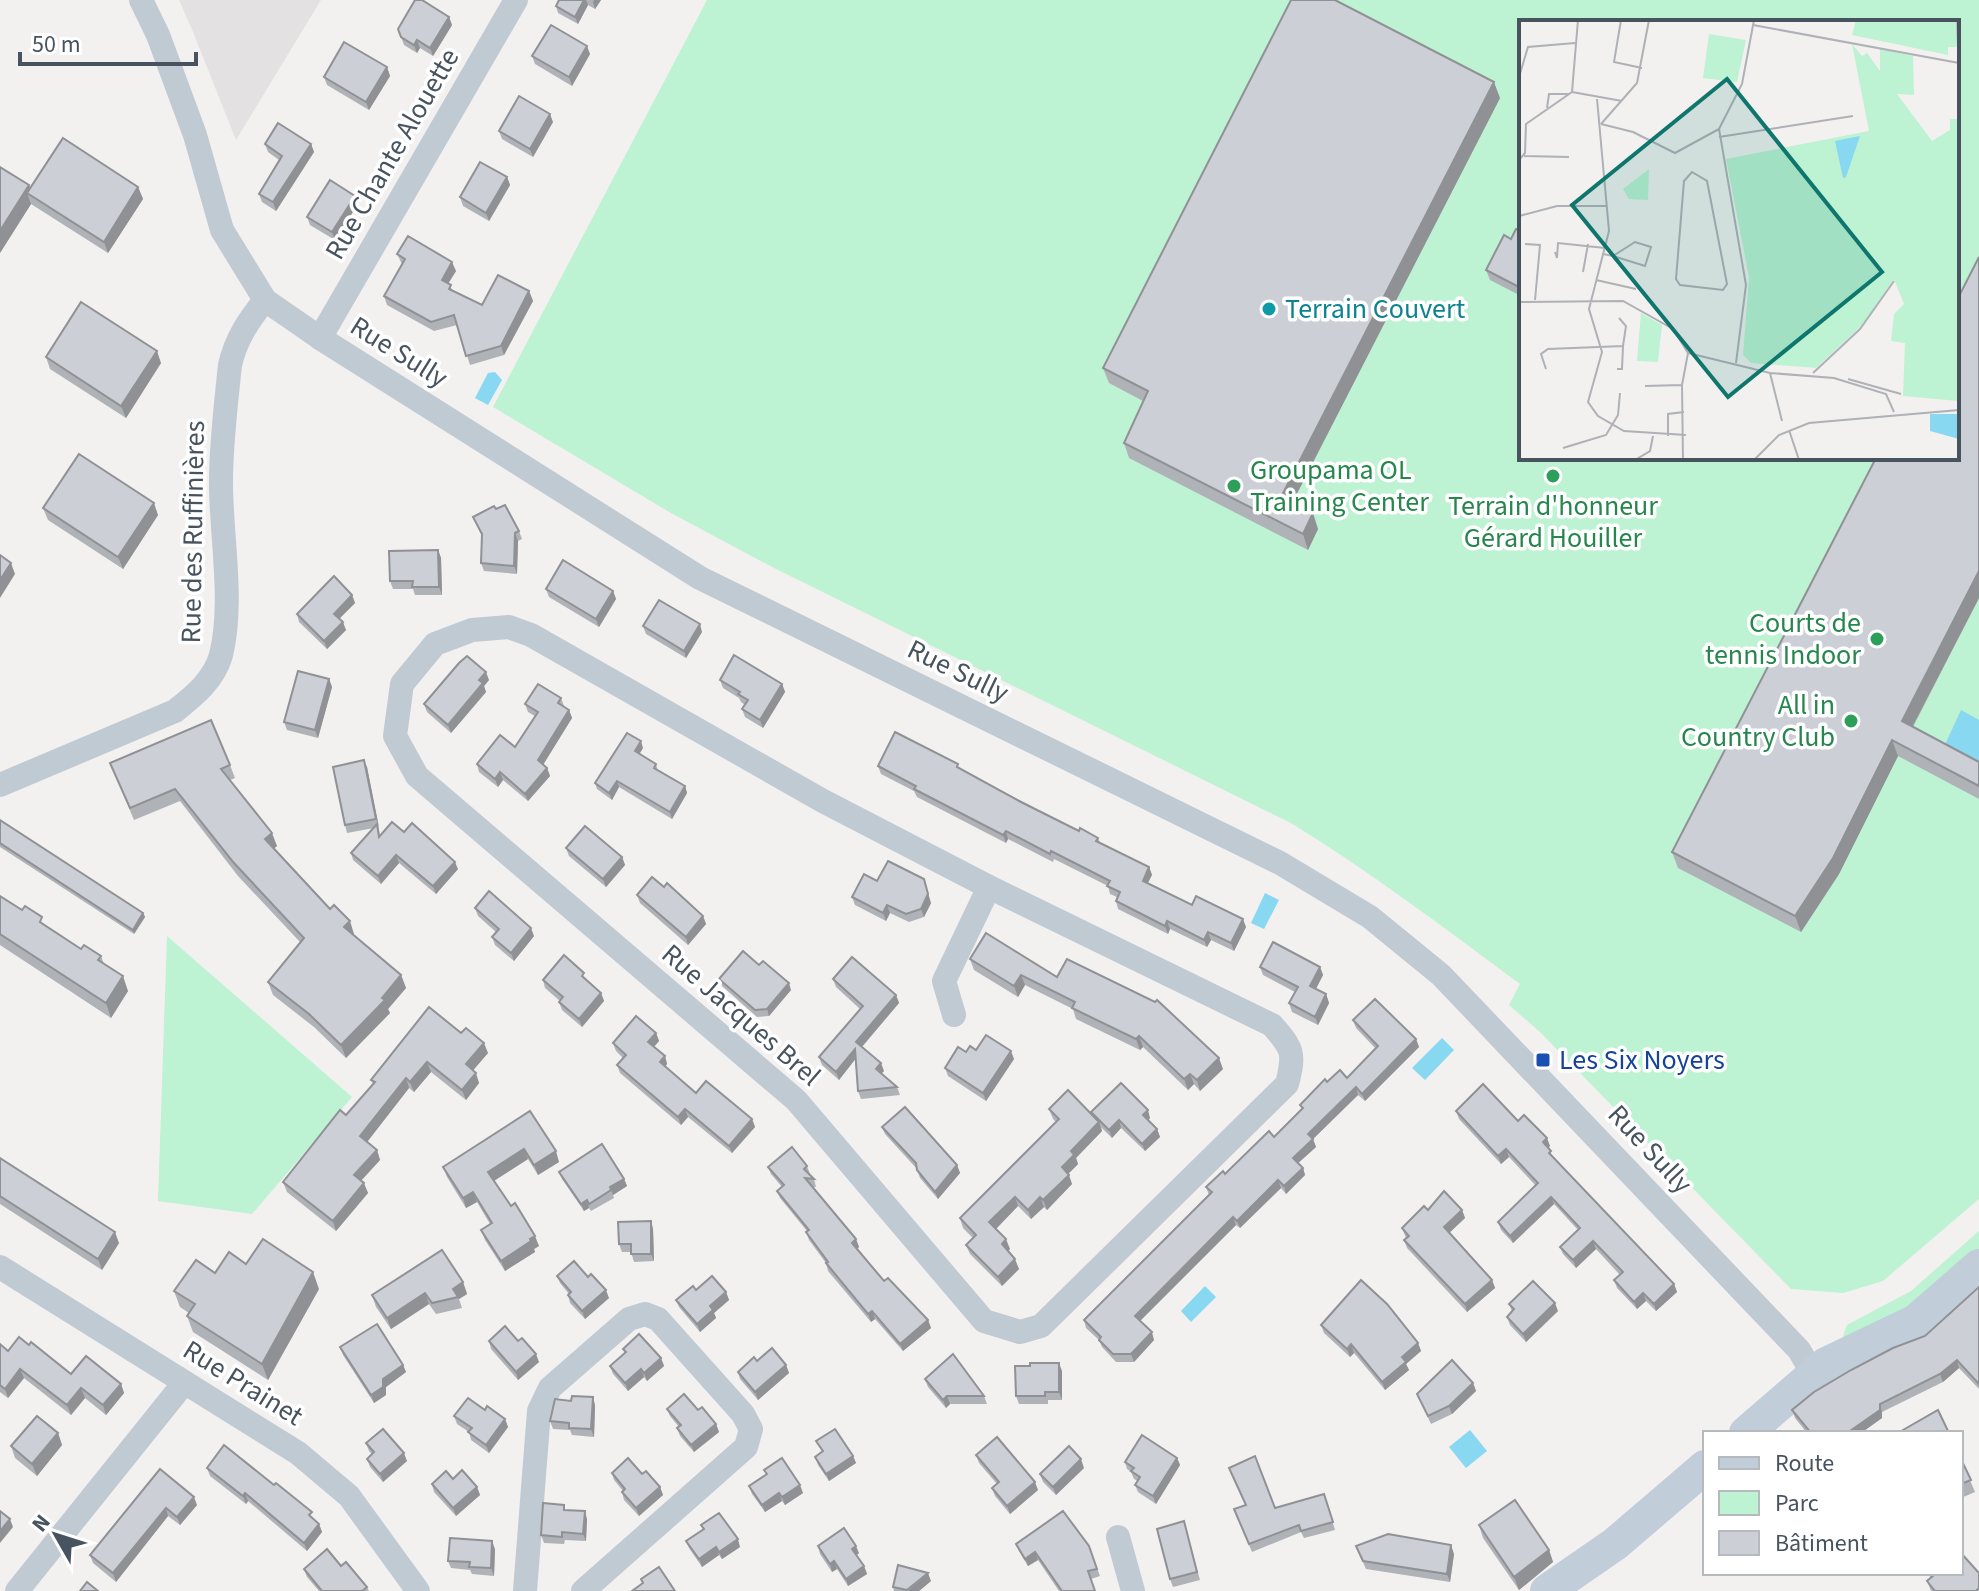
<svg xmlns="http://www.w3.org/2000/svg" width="1979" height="1591" font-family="'Source Sans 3',sans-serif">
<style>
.education{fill:#e4e1e2}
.green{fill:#bdf2d3;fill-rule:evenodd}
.water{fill:#88d8f1}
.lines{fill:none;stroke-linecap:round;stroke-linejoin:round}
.street{stroke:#c0cad2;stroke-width:24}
.secondary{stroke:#c2cdda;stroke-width:34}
.wall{fill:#afb2b7}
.shaded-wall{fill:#8f9195}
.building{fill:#cccfd5;stroke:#8f9195;stroke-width:2}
.culture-dot{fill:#0f9aa8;stroke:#fff;stroke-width:3}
.leisure-dot{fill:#2e9e5b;stroke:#fff;stroke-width:3}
.transit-dot{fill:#1a4fb4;stroke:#fff;stroke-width:3}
.labels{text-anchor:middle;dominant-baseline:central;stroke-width:7;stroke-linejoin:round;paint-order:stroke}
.street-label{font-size:28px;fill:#47535f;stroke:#fff}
.culture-label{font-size:28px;fill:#0d838f;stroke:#fff;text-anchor:start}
.leisure-label{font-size:28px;fill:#27864d;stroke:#fff;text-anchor:end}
.transit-label{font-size:28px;fill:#164399;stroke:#fff;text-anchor:start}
.inset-road{fill:none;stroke:#aeb1b6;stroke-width:2}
.view{fill:#0f766e;fill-opacity:0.15;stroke:#0f766e;stroke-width:4}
.inset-edge{fill:none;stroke:#47535f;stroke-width:4}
</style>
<rect width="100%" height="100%" fill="#f3f0f0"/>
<path class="education" d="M179,0H321L236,140L193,32Z"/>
<g class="green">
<path d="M707,0H1979V1199L1883,1281L1843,1293L1791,1289L1540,1032L1509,1005L1520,984C1444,928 1371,872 1291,823L774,568L671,513L493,407ZM1521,22H1957V458H1521Z"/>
<path d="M167,936L352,1097L252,1214L158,1201Z"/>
<path d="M1979,1231V1250L1910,1310L1842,1339L1847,1325L1911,1291Z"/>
</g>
<g class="water">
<path d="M495,372L502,380L488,405L475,398L488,373Z"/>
<path d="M1961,710L1979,720V771L1942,751Z"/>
<path d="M1265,893L1279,900L1264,929L1251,923Z"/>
<path d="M1442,1038L1454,1050L1425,1080L1412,1068Z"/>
<path d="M1205,1286L1216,1297L1191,1322L1181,1311Z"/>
<path d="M1470,1430L1487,1451L1466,1468L1449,1447Z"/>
</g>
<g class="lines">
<g class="street">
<path d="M141,0L158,35L195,135L222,230L265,300L320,338L700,578L1280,863L1370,917L1441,975L1799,1350L1813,1374"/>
<path d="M320,338L516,0"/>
<path d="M509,627L531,635L823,801L989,887L1272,1025C1293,1049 1295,1053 1287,1084L1041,1326L1020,1332L984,1321L796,1100L417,776L395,736L402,684L435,644L472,630Z"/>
<path d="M0,785L175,711C194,696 214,680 221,655C234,602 221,537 221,482C221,443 226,404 230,365C236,339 248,321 265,300"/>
<path d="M954,1015L944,981L989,887"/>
<path d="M0,1267L298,1453L349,1496L418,1591"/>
<path d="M1118,1537L1133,1591"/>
<path d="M17,1591L184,1383"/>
<path d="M525,1591L539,1411L550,1388L629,1319L645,1314L658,1319L743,1414L751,1429L746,1447L583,1591"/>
</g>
<g class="secondary">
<path d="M1746,1433L1826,1364L1916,1321L1979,1266"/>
<path d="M1547,1591L1615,1544L1705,1467"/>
</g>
</g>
<g class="wall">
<path d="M559,0H601L595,9L588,5L578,24L558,13L556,6Z"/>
<path d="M449,17L452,25L433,56L420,48L417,53L404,45L398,29Z"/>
<path d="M590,54L572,86L535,64L532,56Z"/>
<path d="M387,67L390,76L369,110L327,85L324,77Z"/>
<path d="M1500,98L1292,503L1318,529L1308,550L1129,458L1124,443L1143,401L1109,383L1103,368Z"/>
<path d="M553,122L533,157L502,139L499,131Z"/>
<path d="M265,144H311L314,152L276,211L262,202L259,194L279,160L268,152Z"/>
<path d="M507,177L510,185L489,221L463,206L460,197Z"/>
<path d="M29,185L30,188L138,187L143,199L108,253L31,204L0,253Z"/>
<path d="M355,196L358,204L335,240L310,225L307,217Z"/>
<path d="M1521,231V296L1490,280L1486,270L1511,239Z"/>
<path d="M397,254L456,271L448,283L453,291L482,305L529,291L533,301L504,355L470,365L457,325L434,331L387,305L384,296L402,264Z"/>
<path d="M46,357L161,363L126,418L50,369Z"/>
<path d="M43,508L158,515L123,569L48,520Z"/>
<path d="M496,509L519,531L522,539L518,541L517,574L484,571L481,563L482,536L473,517Z"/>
<path d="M438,550L441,558L442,595H415L413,589H393L390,581Z"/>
<path d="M546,589L613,591L616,599L599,627L549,597Z"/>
<path d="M352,595L355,603L339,619L346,630L327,649L299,622L297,614Z"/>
<path d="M1979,598L1913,727L1979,762V799L1898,756L1839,874L1801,932L1678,868L1672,852Z"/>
<path d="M643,626L702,632L686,658L646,634Z"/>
<path d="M329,679L332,687L318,738L287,730L284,722Z"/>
<path d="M489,680L484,686L486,692L451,733L427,712L424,704Z"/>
<path d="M720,680L782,684L785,692L763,728L745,717L742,709L745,705L741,702L739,698L723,688Z"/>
<path d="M561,698L564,706L569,710L572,718L543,765L547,768L550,776L528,801L503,780L498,787L479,772L477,764L515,747L535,716L528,712L525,704Z"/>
<path d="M643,748L639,754L656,764L658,771L685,786L687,793L672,819L619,787L612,800L597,789L595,783Z"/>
<path d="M110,763L230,765L235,778L230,780L277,846L274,848L354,934L353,935L401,975L406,988L388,1009L390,1013L346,1058L314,1027L273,995L268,982L300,942L238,876L180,801L134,820Z"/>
<path d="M878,766L960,769L1079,831L1098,838L1100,843L1149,867L1152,875L1148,883L1192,905L1246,927L1234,951L1211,940L1207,947L1170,929L1168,934L1118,909L1116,901L1117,897L1110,894L1108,886L1054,859L1053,862L1008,839L1006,843L917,797L914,791L881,774Z"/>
<path d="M367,767L380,835L404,832L458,869L436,894L399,863L381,884L353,860L351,853L374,828L347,833L345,825Z"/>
<path d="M0,820L143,913L145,917L134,934L0,847Z"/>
<path d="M566,848L622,857L625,865L606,887L569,856Z"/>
<path d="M877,881L931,903L924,917L909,922L890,913L886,921L855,905L852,897Z"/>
<path d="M664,887L703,916L706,924L688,945L640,903L637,895Z"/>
<path d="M0,896L81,949L101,956L104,964L128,991L111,1018L0,945Z"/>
<path d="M475,908L534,936L514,961L495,945L492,937L496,932L478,916Z"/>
<path d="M970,959L1057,977L1223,1069L1200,1091L1194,1084L1188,1090L1143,1047L1140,1050L1076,1019L1073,1009L1025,985L1018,997L974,970Z"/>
<path d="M759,965L791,990L769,1016L757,1017L722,986L719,979Z"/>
<path d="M1260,967H1320L1323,975L1316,989L1326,994L1329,1003L1318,1025L1292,1012L1289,1003L1295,992L1263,975Z"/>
<path d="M833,979L896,995L899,1003L862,1047L884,1071L881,1074L897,1087L900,1095L861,1099L858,1091L855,1059L839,1080L822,1065L819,1057L860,1009L836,987Z"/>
<path d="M543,980L587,981L601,993L604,1001L582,1027L562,1010L559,1002L560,1001L545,988Z"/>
<path d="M429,1007L488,1053L473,1070L479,1083L466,1100L431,1072L414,1092L409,1088L367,1142L377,1150L380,1160L361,1181L368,1193L336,1231L287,1192L283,1182L346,1115L373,1084L371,1080Z"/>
<path d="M1353,1020L1416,1039L1419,1047L1365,1101L1358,1095L1313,1139L1316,1147L1298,1163L1303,1168L1305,1175L1286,1194L1281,1188L1240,1228L1236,1225L1140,1321L1154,1340L1134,1362H1116L1102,1347L1099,1340L1086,1328L1084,1320L1209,1195L1206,1187L1274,1137L1302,1110L1300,1105L1327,1082L1347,1078L1376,1049L1356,1028Z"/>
<path d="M656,1033L659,1041L654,1047L665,1056L667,1064L665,1067L696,1093L752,1119L755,1127L732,1153L688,1117L681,1125L620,1073L617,1065L623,1058L616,1051L613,1043Z"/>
<path d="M976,1050L1014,1059L986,1101L948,1076L945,1068L966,1052Z"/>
<path d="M1049,1109L1092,1115L1091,1112L1150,1118L1148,1120L1157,1129L1160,1137L1145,1151L1121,1128L1112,1138L1101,1127L1102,1131L1076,1158L1078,1164L1068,1174L1072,1184L1047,1210L1044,1207L1031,1219L1018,1206L996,1229L1010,1249L1008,1251L1019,1269L1002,1286L970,1254L966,1245L973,1238L963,1228L960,1218L1056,1122L1053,1119Z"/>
<path d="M530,1111L559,1162L538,1175L528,1159L494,1181L539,1246L534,1249L535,1252L505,1271L485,1240L481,1230L490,1224L477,1202L466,1208L447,1177L443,1167Z"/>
<path d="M1456,1111L1518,1121L1550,1146L1548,1148L1553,1157L1674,1284L1677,1292L1656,1311L1646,1301L1637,1309L1617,1288L1614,1280L1620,1275L1596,1249L1576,1268L1563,1254L1560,1247L1578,1230L1554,1204L1513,1243L1501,1230L1498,1222L1536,1186L1509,1157L1501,1164L1459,1119Z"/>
<path d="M882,1127L957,1165L960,1173L938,1199L920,1178L917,1169L885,1134Z"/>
<path d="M0,1158L119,1243L102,1270L0,1204Z"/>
<path d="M807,1166L810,1174H809L814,1179L816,1187H812L856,1239L859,1247L857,1249L884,1281L928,1320L931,1328L903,1351L875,1319L871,1322L828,1271L826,1263L809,1240L806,1232L807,1231L780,1198L777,1191L782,1187L771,1174L768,1167Z"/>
<path d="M559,1172L624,1179L627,1186L613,1195L614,1198L591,1211L589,1208L584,1211L562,1179Z"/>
<path d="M1428,1210H1462L1465,1218L1450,1232L1492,1280L1495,1288L1467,1312L1407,1248L1404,1240L1406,1238L1402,1228Z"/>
<path d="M651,1221L653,1229L654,1261L634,1262L631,1252H622L619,1244Z"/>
<path d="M246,1264L319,1289L268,1380L193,1332L187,1316L189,1313L180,1307L174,1291L215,1273Z"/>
<path d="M557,1276L588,1277L609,1298L585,1319L570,1303L568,1295L569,1294L560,1283Z"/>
<path d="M463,1282L467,1294L459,1299L462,1308L436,1314L429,1304L391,1329L376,1307L372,1295Z"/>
<path d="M1979,1287V1389L1959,1368L1943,1382L1882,1412V1418L1861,1433H1807L1795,1418L1792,1410L1925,1336Z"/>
<path d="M696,1290L726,1292L729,1300L714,1313L716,1318L700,1332L679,1307L676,1300Z"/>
<path d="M1509,1304L1558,1311L1526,1342L1510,1325L1507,1317L1512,1311Z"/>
<path d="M1321,1325L1418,1343L1421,1351L1406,1364L1409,1370L1385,1390L1354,1353L1350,1357L1324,1333Z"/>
<path d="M489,1341H518L539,1362L518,1380L491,1349Z"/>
<path d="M0,1344L8,1351L71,1374L121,1384L124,1393L106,1415L85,1398L71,1415L24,1378L8,1398L0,1392Z"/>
<path d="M340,1347L403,1365L406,1372L386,1387V1395L374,1403L343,1355Z"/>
<path d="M623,1349L661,1358L664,1366L647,1381L644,1377L628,1391L613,1374L610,1366L625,1354Z"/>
<path d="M757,1361L786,1365L789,1373L758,1400L740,1379L738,1372Z"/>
<path d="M1062,1371V1400H1048V1404H1019L1016,1396Z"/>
<path d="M925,1379L984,1396L987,1404H950L946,1408L928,1387Z"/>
<path d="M1473,1383L1476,1391L1452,1414L1431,1424L1417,1394Z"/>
<path d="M571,1401L595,1405L594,1437L572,1435L570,1430L553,1429L550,1421Z"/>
<path d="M667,1409L698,1410L716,1424L719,1432L694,1452L680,1436L677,1428L679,1427L670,1416Z"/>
<path d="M485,1410L505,1419L508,1427L489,1453L471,1440L469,1432L457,1424L454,1416Z"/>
<path d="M58,1433L62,1445L37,1476L15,1458L11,1446Z"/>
<path d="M816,1441L853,1456L856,1463L829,1481L818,1465L815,1457L822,1452Z"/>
<path d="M366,1443L407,1461L383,1482L370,1467L367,1459L372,1454L369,1451Z"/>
<path d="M976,1455L1038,1490L1010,1514L995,1496L992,1488L997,1484L979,1463Z"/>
<path d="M1177,1458L1180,1465L1156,1504L1138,1492L1135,1485L1138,1481L1134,1479L1131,1472L1127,1469L1125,1462Z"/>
<path d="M1961,1459L1975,1492L1961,1498Z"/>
<path d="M207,1468L315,1520L319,1524L322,1532L307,1551L248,1501L246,1504L210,1476Z"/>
<path d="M1084,1468L1056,1495L1043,1482L1040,1474Z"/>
<path d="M160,1469L197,1505L180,1525L168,1516L116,1582L93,1563L90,1555Z"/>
<path d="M764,1470L803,1493L785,1505L782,1501L765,1512L752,1494L749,1486L766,1475Z"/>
<path d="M612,1473L642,1474L660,1487L663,1495L639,1516L624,1500L622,1492L623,1491L614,1480Z"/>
<path d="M453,1479L477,1487L480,1495L456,1516L434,1492L432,1484Z"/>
<path d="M1324,1494L1335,1530L1304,1538L1301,1532L1252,1552L1234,1509L1275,1508Z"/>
<path d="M566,1510L587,1519L586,1541L565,1540L564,1544L544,1543L541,1535Z"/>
<path d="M1184,1521L1200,1580L1173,1587L1170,1579Z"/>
<path d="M701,1525L740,1547L722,1559L719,1555L702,1567L689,1548L686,1541L703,1530Z"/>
<path d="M1479,1525L1549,1550L1553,1562L1519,1590L1483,1538Z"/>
<path d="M1016,1544L1089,1546L1100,1576L1091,1579L1095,1591H1059L1038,1560L1028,1566L1019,1551Z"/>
<path d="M818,1546L859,1553L857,1555L864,1566L867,1574L848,1586L837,1569L832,1572L820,1554Z"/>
<path d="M1356,1546L1454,1554L1450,1582L1366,1569Z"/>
<path d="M495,1549L494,1576L472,1574L470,1570L451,1568L448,1561Z"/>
<path d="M341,1566L367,1587L369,1591H319L307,1577L304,1569Z"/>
<path d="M1927,1573H1961L1979,1591H1931L1927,1581L1931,1578Z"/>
<path d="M931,1581L919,1591H894L893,1587Z"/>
</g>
<g class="shaded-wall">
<path d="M584,0H586L588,5L578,24L575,17Z"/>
<path d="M594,0H601L595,9L593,2Z"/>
<path d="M449,17L452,25L433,56L430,48Z"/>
<path d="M417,40L420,48L417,53L414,45Z"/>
<path d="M587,46L590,54L572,86L569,77Z"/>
<path d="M387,67L390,76L369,110L366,102Z"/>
<path d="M1494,82L1500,98L1287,513L1281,497Z"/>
<path d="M550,114L553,122L533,157L530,149Z"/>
<path d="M311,144L314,152L276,211L273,202Z"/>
<path d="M507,177L510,185L489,221L486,213Z"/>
<path d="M29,185L33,197L27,193L31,204L0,253V231Z"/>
<path d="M138,187L143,199L108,253L104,242Z"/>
<path d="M355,196L358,204L335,240L332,232Z"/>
<path d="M452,262L456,271L445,289L442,280Z"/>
<path d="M529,291L533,301L504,355L501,346Z"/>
<path d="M157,351L161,363L126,418L121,406Z"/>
<path d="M154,503L158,515L123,569L118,557Z"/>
<path d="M1313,513L1318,529L1308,550L1303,534Z"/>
<path d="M515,533L518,541L517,574L514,566Z"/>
<path d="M438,550L441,558L442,595L439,587Z"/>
<path d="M11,563L15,574L0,598V580Z"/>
<path d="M1979,571V598L1907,737L1902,721Z"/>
<path d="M613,591L616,599L599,627L596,619Z"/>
<path d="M352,595L355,603L337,621L334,614Z"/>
<path d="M343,622L346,630L327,649L324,641Z"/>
<path d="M700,624L702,632L686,658L684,651Z"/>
<path d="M486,672L489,680L484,686L486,692L451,733L448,725L479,680Z"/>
<path d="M329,679L332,687L318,738L315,730Z"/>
<path d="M782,684L785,692L763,728L760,720Z"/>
<path d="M569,710L572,718L541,768L538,760Z"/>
<path d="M1892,740L1898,756L1839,874L1801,932L1795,916Z"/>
<path d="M641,741L643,748L637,758L635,751Z"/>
<path d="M364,760L367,767L379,827L376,819Z"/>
<path d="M547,768L550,776L528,801L525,794Z"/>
<path d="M500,772L503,780L498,787L495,779Z"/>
<path d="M617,781L619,787L612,800L609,793Z"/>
<path d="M685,786L687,793L672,819L670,812Z"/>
<path d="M1006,831L1008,839L1006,843L1003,835Z"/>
<path d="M272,833L277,846L270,852L265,839Z"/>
<path d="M396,855L399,863L381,884L378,876Z"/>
<path d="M622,857L625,865L606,887L603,879Z"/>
<path d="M455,862L458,869L436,894L433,886Z"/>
<path d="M1149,867L1152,875L1145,888L1143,881Z"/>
<path d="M924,879L931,903L924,917L921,909Z"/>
<path d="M887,905L890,913L886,921L883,913Z"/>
<path d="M143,913L145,917L134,934L133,930Z"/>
<path d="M703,916L706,924L688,945L686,937Z"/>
<path d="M1243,919L1246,927L1234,951L1231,943Z"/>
<path d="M350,921L354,934L348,940L344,927Z"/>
<path d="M1167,921L1170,929L1168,934L1165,926Z"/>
<path d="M531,928L534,936L514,961L511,953Z"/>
<path d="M1208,932L1211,940L1207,947L1204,940Z"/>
<path d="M1320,967L1323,975L1313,994L1310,986Z"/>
<path d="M401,975L406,988L388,1009L390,1013L346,1058L341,1045Z"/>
<path d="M1021,975L1025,985L1018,997L1014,986Z"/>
<path d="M123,976L128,991L111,1018L106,1003Z"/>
<path d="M789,983L791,990L769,1016L767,1009Z"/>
<path d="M601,993L604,1001L582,1027L579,1019Z"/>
<path d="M1326,994L1329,1003L1318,1025L1315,1017Z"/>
<path d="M896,995L899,1003L859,1050L856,1042Z"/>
<path d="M656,1033L659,1041L651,1050L648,1042Z"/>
<path d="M1139,1036L1143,1047L1140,1050L1136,1039Z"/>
<path d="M1416,1039L1419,1047L1365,1101L1362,1094Z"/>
<path d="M484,1043L488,1053L470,1074L466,1064Z"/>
<path d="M855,1049L857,1057L839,1080L836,1072Z"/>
<path d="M1011,1051L1014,1059L986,1101L983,1093Z"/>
<path d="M665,1056L667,1064L663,1070L660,1062Z"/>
<path d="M1219,1058L1223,1069L1200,1091L1197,1080Z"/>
<path d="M427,1062L431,1072L414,1092L410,1082Z"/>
<path d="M881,1063L884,1071L878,1077L876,1069Z"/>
<path d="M476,1073L479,1083L466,1100L462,1090Z"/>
<path d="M1190,1074L1194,1084L1188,1090L1184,1079Z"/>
<path d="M406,1078L409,1088L364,1146L360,1136Z"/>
<path d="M1356,1087L1358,1095L1313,1139L1316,1147L1296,1165L1293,1158L1308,1134Z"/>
<path d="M685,1109L688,1117L681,1125L678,1117Z"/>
<path d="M1148,1110L1150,1118L1146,1122L1143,1115Z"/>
<path d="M752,1119L755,1127L732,1153L729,1146Z"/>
<path d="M1119,1120L1121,1128L1112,1138L1109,1130Z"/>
<path d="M1099,1122L1102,1131L1076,1158L1078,1164L1065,1177L1062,1167L1071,1151Z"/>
<path d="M1157,1129L1160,1137L1145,1151L1142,1144Z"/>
<path d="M1547,1138L1550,1146L1545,1150L1543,1142Z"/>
<path d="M524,1149L528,1159L492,1182L488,1172Z"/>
<path d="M1506,1149L1509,1157L1501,1164L1498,1156Z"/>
<path d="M377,1150L380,1160L357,1185L354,1175Z"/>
<path d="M556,1151L559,1162L538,1175L534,1165Z"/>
<path d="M957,1165L960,1173L938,1199L935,1192Z"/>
<path d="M1303,1168L1305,1175L1286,1194L1284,1186Z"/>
<path d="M1069,1175L1072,1184L1047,1210L1043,1200Z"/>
<path d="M624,1179L627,1186L613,1195L610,1187Z"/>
<path d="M1278,1180L1281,1188L1240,1228L1237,1221Z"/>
<path d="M364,1183L368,1193L336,1231L333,1221Z"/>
<path d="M473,1192L477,1202L466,1208L463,1198Z"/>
<path d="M1015,1197L1018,1206L993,1232L989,1222Z"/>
<path d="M1040,1197L1044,1207L1031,1219L1028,1210Z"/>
<path d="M1551,1197L1554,1204L1513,1243L1510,1236Z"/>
<path d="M587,1200L589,1208L584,1211L581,1204Z"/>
<path d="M1462,1210L1465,1218L1447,1235L1444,1227Z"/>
<path d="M1233,1217L1236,1225L1138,1323L1135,1316Z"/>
<path d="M651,1221L653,1229L654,1261L651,1254Z"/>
<path d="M115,1232L119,1243L102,1270L98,1259Z"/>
<path d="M535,1236L539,1246L534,1249L535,1252L505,1271L501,1261Z"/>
<path d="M856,1239L859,1247L855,1250L852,1243Z"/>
<path d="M1006,1239L1010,1249L1005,1254L1002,1244Z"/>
<path d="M1593,1241L1596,1249L1576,1268L1573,1260Z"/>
<path d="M1015,1259L1019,1269L1002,1286L998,1277Z"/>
<path d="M313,1272L319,1289L268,1380L262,1364Z"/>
<path d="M1492,1280L1495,1288L1467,1312L1465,1304Z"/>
<path d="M463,1282L467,1294L459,1299L453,1289Z"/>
<path d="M1674,1284L1677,1292L1656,1311L1654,1304Z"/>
<path d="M606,1290L609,1298L585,1319L582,1311Z"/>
<path d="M726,1292L729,1300L714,1313L716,1318L700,1332L697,1324L710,1306Z"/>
<path d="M425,1293L429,1304L391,1329L387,1318Z"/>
<path d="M1643,1293L1646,1301L1637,1309L1634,1302Z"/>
<path d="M1555,1303L1558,1311L1526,1342L1523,1334Z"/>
<path d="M872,1311L875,1319L871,1322L868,1314Z"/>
<path d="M928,1320L931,1328L903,1351L900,1344Z"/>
<path d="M1152,1332L1154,1340L1134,1362L1131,1354Z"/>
<path d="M1418,1343L1421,1351L1406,1364L1409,1370L1385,1390L1382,1382L1402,1357Z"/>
<path d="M1351,1344L1354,1353L1350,1357L1347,1349Z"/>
<path d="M536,1354L539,1362L518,1380L516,1372Z"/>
<path d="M661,1358L664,1366L647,1381L644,1373Z"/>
<path d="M1957,1360L1959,1368L1943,1382L1940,1374Z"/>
<path d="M1059,1363L1062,1371V1400L1059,1392Z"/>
<path d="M403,1365L406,1372L386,1387V1395L374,1403L371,1395L383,1379Z"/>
<path d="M786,1365L789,1373L758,1400L755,1392Z"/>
<path d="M20,1369L24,1378L8,1398L5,1389Z"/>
<path d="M641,1369L644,1377L628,1391L625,1383Z"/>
<path d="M1473,1383L1476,1391L1452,1414L1449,1406Z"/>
<path d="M121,1384L124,1393L106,1415L103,1405Z"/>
<path d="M81,1388L85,1398L71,1415L67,1405Z"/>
<path d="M947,1396L950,1404L946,1408L943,1400Z"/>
<path d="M593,1397L595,1405L594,1437L591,1429Z"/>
<path d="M1880,1404L1882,1412V1418L1861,1433H1847Z"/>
<path d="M505,1419L508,1427L489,1453L486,1445Z"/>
<path d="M716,1424L719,1432L694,1452L691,1445Z"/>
<path d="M58,1433L62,1445L37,1476L32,1464Z"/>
<path d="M404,1453L407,1461L383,1482L380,1474Z"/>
<path d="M853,1456L856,1463L829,1481L826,1474Z"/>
<path d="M1177,1458L1180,1465L1156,1504L1153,1496Z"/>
<path d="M1081,1459L1084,1468L1056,1495L1053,1487Z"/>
<path d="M1035,1482L1038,1490L1010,1514L1007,1506Z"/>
<path d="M800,1485L803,1493L785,1505L782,1497Z"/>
<path d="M477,1487L480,1495L456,1516L453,1508Z"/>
<path d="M660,1487L663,1495L639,1516L636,1508Z"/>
<path d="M245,1493L248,1501L246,1504L243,1496Z"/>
<path d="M779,1493L782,1501L765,1512L762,1505Z"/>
<path d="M194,1497L197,1505L180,1525L177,1517Z"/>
<path d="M166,1508L168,1516L116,1582L113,1573Z"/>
<path d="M585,1511L587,1519L586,1541L583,1534Z"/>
<path d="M10,1519L13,1527L0,1543V1531Z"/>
<path d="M319,1524L322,1532L307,1551L304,1543Z"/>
<path d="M738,1539L740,1547L722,1559L719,1552Z"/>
<path d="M492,1541L495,1549L494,1576L491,1568Z"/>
<path d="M1451,1545L1454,1554L1450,1582L1447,1574Z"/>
<path d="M856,1546L859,1553L855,1556L852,1549Z"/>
<path d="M716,1547L719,1555L702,1567L699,1559Z"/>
<path d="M1549,1550L1553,1562L1519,1590L1514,1577Z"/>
<path d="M1035,1552L1038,1560L1028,1566L1025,1559Z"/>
<path d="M834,1561L837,1569L832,1572L830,1564Z"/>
<path d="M864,1566L867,1574L848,1586L846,1579Z"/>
<path d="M928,1573L931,1581L919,1591H908Z"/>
</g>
<g class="building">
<path d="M415,0H422L449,17L430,48L417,40L414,45L401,37L398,29Z"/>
<path d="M559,0H584L575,17L556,6Z"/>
<path d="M1291,0H1335L1494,82L1281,497L1313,513L1303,534L1124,443L1148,391L1103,368Z"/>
<path d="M551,25L587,46L569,77L532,56Z"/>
<path d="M344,42L387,67L366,102L324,77Z"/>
<path d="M519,96L550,114L530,149L499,131Z"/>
<path d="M278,123L311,144L273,202L259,194L282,156L265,144Z"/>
<path d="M63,138L138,187L104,242L27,193Z"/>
<path d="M480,162L507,177L486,213L460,197Z"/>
<path d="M0,167L29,185L0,231Z"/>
<path d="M330,180L355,196L332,232L307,217Z"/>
<path d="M1516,229L1521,231V288L1486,270L1504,235L1511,239Z"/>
<path d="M408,236L452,262L442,280L451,285L449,289L482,305L498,275L529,291L501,346L466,356L454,315L431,322L384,296L405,259L397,254Z"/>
<path d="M1979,257V571L1902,721L1979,762V786L1892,740L1833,858L1795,916L1672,852L1876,458H1957V300Z"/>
<path d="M81,302L157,351L121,406L46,357Z"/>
<path d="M79,454L154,503L118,557L43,508Z"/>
<path d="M505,505L519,531L515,533L514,566L481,563L482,534L473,517L494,506L496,509Z"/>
<path d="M438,550L439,587H412L413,581H390L389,551Z"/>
<path d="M0,555L11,563L0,580Z"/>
<path d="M563,560L613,591L596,619L546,589Z"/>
<path d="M334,576L352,595L334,614L343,622L324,641L297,614Z"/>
<path d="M659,600L700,624L684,651L643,626Z"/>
<path d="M734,655L782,684L760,720L742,709L748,700L738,694L740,692L720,680Z"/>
<path d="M467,656L486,672L479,680L483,683L448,725L424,704L459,663Z"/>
<path d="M298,671L329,679L315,730L284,722Z"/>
<path d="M538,684L561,698L558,703L569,710L538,760L547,768L525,794L500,772L495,779L477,764L500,735L515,747L538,712L525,704Z"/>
<path d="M211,720L230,765L221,769L272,833L265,839L330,909L334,905L350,921L344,927L401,975L382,998L385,1000L341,1045L309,1014L268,982L304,938L234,863L175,789L130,808L110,763Z"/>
<path d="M895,732L958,764L957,767L1021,802L1079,831L1080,828L1098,838L1096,841L1149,867L1143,881L1192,905L1196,896L1243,919L1231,943L1208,932L1204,940L1167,921L1165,926L1116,901L1120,892L1107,886L1110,881L1051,851L1050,854L1006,831L1003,835L914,789L916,786L878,766Z"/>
<path d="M627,733L641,741L635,751L656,764L654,768L685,786L670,812L617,781L609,793L595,783Z"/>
<path d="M364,760L376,819L345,825L333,767Z"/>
<path d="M0,820L143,913L133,930L0,843Z"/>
<path d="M392,822L404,832L412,823L455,862L433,886L396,855L378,876L351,853L377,824L379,837Z"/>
<path d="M585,826L622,857L603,879L566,848Z"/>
<path d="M888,861L924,879L928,894L921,909L906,914L887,905L883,913L852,897L864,874L877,881Z"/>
<path d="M652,877L664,887L667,883L703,916L686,937L637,895Z"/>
<path d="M489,891L531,928L511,953L492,937L499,929L475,908Z"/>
<path d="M0,896L22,910L25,906L42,917L40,922L81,949L84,945L101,956L98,960L123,976L106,1003L0,934Z"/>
<path d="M986,933L1057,977L1067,959L1155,1002L1157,1000L1219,1058L1197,1080L1190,1074L1184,1079L1139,1036L1136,1039L1072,1008L1075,1002L1021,975L1014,986L970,959Z"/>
<path d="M1273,942L1320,967L1310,986L1326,994L1315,1017L1289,1003L1298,987L1260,967Z"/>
<path d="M743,951L759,965L763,961L789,983L767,1009L755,1010L719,979Z"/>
<path d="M564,955L584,973L582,976L601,993L579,1019L559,1002L563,997L543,980Z"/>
<path d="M852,957L896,995L856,1042L881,1063L876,1069L897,1087L858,1091L855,1049L836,1072L819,1057L863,1006L833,979Z"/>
<path d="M1375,999L1416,1039L1362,1094L1356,1087L1308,1134L1313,1139L1293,1158L1303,1168L1284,1186L1278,1180L1237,1221L1233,1217L1135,1316L1152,1332L1131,1354H1113L1099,1340L1101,1337L1084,1320L1212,1192L1206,1187L1223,1171L1225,1174L1269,1131L1274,1137L1303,1108L1300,1105L1325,1079L1327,1082L1340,1070L1347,1078L1378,1046L1353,1020Z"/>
<path d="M429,1007L461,1033L466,1028L484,1043L466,1064L476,1073L462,1090L427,1062L410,1082L406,1078L360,1136L377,1150L354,1175L364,1183L333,1221L283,1182L340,1110L346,1115L375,1082L371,1080Z"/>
<path d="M636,1016L656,1033L648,1042L665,1056L660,1062L696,1093L706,1081L752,1119L729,1146L685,1109L678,1117L617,1065L626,1055L613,1043Z"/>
<path d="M986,1035L1011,1051L983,1093L945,1068L958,1047L966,1052L970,1046L976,1050Z"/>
<path d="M1121,1083L1148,1110L1143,1115L1157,1129L1142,1144L1119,1120L1109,1130L1091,1112Z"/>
<path d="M1483,1084L1518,1121L1524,1115L1547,1138L1543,1142L1551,1151L1549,1153L1674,1284L1654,1304L1643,1293L1634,1302L1614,1280L1623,1272L1593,1241L1573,1260L1560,1247L1580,1228L1551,1197L1510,1236L1498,1222L1538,1183L1506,1149L1498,1156L1456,1111Z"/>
<path d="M1068,1090L1099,1122L1071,1151L1074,1155L1062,1167L1069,1175L1043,1200L1040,1197L1028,1210L1015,1197L989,1222L1006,1239L1002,1244L1015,1259L998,1277L966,1245L976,1235L960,1218L1059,1119L1049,1109Z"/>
<path d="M905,1107L957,1165L935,1192L917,1170L916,1163L882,1127Z"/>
<path d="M530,1111L556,1151L534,1165L524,1149L488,1172L511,1206L515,1203L535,1236L530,1239L531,1241L501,1261L481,1230L492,1223L473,1192L463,1198L443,1167Z"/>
<path d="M602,1144L624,1179L610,1187L611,1190L589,1204L587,1200L581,1204L559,1172Z"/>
<path d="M792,1147L807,1166L804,1169L814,1179L805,1178L856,1239L852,1243L884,1281L888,1278L928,1320L900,1344L872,1311L868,1314L826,1263L828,1262L806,1232L809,1230L777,1191L784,1185L768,1167Z"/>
<path d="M0,1158L115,1232L98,1259L0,1196Z"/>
<path d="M1444,1191L1462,1210L1444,1227L1492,1280L1465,1304L1404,1240L1409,1236L1402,1228L1424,1206L1428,1210Z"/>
<path d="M651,1221V1254H631V1244H619L618,1222Z"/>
<path d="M263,1239L313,1272L262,1364L187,1316L195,1304L174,1291L196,1260L215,1273L229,1252L246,1264Z"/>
<path d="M442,1250L463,1282L453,1289L458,1297L432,1303L425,1293L387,1318L372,1295Z"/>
<path d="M574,1261L588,1277L591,1274L606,1290L582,1311L568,1295L571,1292L557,1276Z"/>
<path d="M712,1276L726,1292L710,1306L713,1310L697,1324L676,1300L693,1286L696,1290Z"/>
<path d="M1361,1280L1387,1304L1418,1343L1402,1357L1406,1362L1382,1382L1351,1344L1347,1349L1321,1325Z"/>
<path d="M1533,1281L1555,1303L1523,1334L1507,1317L1514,1309L1509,1304Z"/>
<path d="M1979,1287V1384L1957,1360L1940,1374L1880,1404V1410L1847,1433H1811L1792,1410L1814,1392L1851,1370L1893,1348L1925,1336Z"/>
<path d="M377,1324L403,1365L383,1379V1387L371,1395L340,1347Z"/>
<path d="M505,1326L518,1341L522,1338L536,1354L516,1372L489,1341Z"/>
<path d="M639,1334L661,1358L644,1373L641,1369L625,1383L610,1366L626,1352L623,1349Z"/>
<path d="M19,1337L29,1345L31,1342L71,1374L86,1356L121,1384L103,1405L81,1388L67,1405L20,1369L5,1389L0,1385V1344L8,1351Z"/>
<path d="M772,1348L786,1365L755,1392L738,1372L754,1357L757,1361Z"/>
<path d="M953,1354L984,1396H947L943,1400L925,1379Z"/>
<path d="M1452,1360L1473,1383L1449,1406L1428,1416L1417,1394Z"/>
<path d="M1030,1363H1059V1392H1045V1396H1016L1015,1366H1030Z"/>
<path d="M684,1394L698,1410L702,1407L716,1424L691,1445L677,1428L681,1425L667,1409Z"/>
<path d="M572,1396L593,1397L591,1429L569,1428V1423L550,1421L555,1399L571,1401Z"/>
<path d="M468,1398L485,1410L487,1406L505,1419L486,1445L468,1432L472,1428L454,1416Z"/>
<path d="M1938,1410L1949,1433H1905L1903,1430Z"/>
<path d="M37,1416L58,1433L32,1464L11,1446Z"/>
<path d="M383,1429L404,1453L380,1474L367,1459L374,1452L366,1443Z"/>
<path d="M835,1429L853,1456L826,1474L815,1457L823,1451L816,1441Z"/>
<path d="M1142,1435L1177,1458L1153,1496L1135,1485L1140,1477L1131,1471L1134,1468L1125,1462Z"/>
<path d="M997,1437L1035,1482L1007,1506L992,1488L999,1482L976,1455Z"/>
<path d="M224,1445L274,1485L276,1483L312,1512L309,1515L319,1524L304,1543L245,1493L243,1496L207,1468Z"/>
<path d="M1069,1446L1081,1459L1053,1487L1040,1474Z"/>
<path d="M1255,1456L1275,1508L1324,1494L1333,1522L1301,1531L1299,1525L1249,1544L1234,1509L1246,1505L1229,1468Z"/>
<path d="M628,1458L642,1474L646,1471L660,1487L636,1508L622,1492L625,1489L612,1473Z"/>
<path d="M782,1458L800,1485L782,1497L779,1493L762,1505L749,1486L767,1474L764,1470Z"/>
<path d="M1961,1459L1971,1480L1961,1484Z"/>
<path d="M160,1469L194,1497L177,1517L166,1508L113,1573L90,1555Z"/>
<path d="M462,1470L477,1487L453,1508L432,1484L446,1471L453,1479Z"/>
<path d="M1515,1500L1549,1550L1514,1577L1479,1525Z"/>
<path d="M543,1503L564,1505V1510L585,1511L583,1534L562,1532V1537L541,1535Z"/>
<path d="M0,1511L10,1519L0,1531Z"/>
<path d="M1063,1511L1089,1546L1097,1569L1088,1571L1095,1591H1062L1035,1552L1025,1559L1016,1544Z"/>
<path d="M719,1513L738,1539L719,1552L716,1547L699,1559L686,1541L704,1529L701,1525Z"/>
<path d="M1184,1521L1197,1572L1170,1579L1157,1529Z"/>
<path d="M844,1528L856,1546L852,1549L864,1566L846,1579L834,1561L830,1564L818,1546Z"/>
<path d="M1388,1534L1451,1545L1447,1574L1363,1561L1356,1546Z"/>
<path d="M450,1538L492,1541L491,1568L469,1567L470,1562L448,1561Z"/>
<path d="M327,1549L341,1566L346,1562L367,1587L362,1591H322L304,1569Z"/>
<path d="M1961,1553L1979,1573V1588L1976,1591H1935L1927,1581L1934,1575L1933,1573H1961Z"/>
<path d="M898,1565L928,1573L907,1590L893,1587Z"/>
<path d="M659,1567L675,1591H632L643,1583L641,1579Z"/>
<path d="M87,1582L98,1591H80Z"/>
</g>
<circle class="culture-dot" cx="1269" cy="309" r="8"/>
<g class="leisure-dot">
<circle cx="1553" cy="476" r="8"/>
<circle cx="1234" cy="486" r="8"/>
<circle cx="1877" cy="639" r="8"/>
<circle cx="1851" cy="721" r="8"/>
</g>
<rect class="transit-dot" x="1535" y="1052" width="16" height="16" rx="4"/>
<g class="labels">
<g class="street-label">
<text transform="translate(392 154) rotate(-60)">Rue Chante Alouette</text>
<text transform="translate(399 352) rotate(32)">Rue Sully</text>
<text transform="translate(193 532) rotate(-89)">Rue des Ruffinières</text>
<text transform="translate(958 671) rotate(26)">Rue Sully</text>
<text transform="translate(741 1015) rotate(41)">Rue Jacques Brel</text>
<text transform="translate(1650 1149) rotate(47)">Rue Sully</text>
<text transform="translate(243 1383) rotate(32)">Rue Prainet</text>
</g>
<g class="culture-label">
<text x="1285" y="309">Terrain Couvert</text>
</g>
<g class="leisure-label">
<text x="1250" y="470" text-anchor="start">Groupama OL<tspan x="1250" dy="32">Training Center</tspan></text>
<text x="1553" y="506" text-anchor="middle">Terrain d'honneur<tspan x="1553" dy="32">Gérard Houiller</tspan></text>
<text x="1861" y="623">Courts de<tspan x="1861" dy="32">tennis Indoor</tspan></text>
<text x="1835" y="705">All in<tspan x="1835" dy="32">Country Club</tspan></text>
</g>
<g class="transit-label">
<text x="1559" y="1060">Les Six Noyers</text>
</g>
</g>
<g transform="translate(1519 20)">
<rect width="440" height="440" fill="#f3f0f0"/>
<path d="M337,0H437L440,27H429V35L333,15ZM190,14L227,20L218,62L184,58ZM333,24L343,36L348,33L361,51V29L394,36L395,75L378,74L413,121L431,110V99H440V381L384,376L386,323L372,321L375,294L385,284L375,259L343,305L297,348L232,343L224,335L230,257L207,139L350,111ZM130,149L129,180L110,179L104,169ZM122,293L143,305L139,342L118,341Z" fill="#bdf2d3"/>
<path d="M341,116L327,157L324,158L316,121ZM411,394H440V419L411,411Z" fill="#88d8f1"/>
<path class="inset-road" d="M102,0L95,42L123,48M438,0L439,24M234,5L440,43M0,57L9,27L56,23M53,72L103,81M78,79L90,211L70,289L83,332L69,382L79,396L105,411L167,415M28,88L30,74H50M82,104L114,112L156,133L200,109M82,104L118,63L130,0M200,117L334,96M5,136L50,137M0,140L6,133L7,104L53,72L59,0M173,152L188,161L208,264L204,270L161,265L157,259L165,161ZM0,196L38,186H88M6,224L21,225L16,280M36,232L38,238L39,223L86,228M84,234L94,236L116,222L132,227L126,246L94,236M64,252L69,224M77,260L117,269M0,282L104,281L154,309L169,333M169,333L251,353L315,358L367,374L375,392M217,343L227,265L200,109L223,64L235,0M27,349L22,334L29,329L104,326L107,306L100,298M98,349H103L104,326M251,353L263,401M294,353L341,309L375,261M329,359L382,374M126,366L163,365M270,410L280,440M149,416V394L165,392M44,428L87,415L99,395L101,373M116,440L131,431L134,416M164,440L163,365L169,333M235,440L260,415L290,403L440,390"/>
<path class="view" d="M208,59L363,252L209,377L53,185Z"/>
<rect width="440" height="440" class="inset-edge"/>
</g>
<rect x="1703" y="1431" width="260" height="144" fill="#ffffff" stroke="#b5babf" stroke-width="2"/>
<rect x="1719" y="1457" width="40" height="12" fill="#c2cdda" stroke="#b5babf" stroke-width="2"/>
<text x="1775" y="1471" font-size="24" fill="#47535f">Route</text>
<rect x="1719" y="1491" width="40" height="24" fill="#bdf2d3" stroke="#b5babf" stroke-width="2"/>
<text x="1775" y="1511" font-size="24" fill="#47535f">Parc</text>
<rect x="1719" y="1531" width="40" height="24" fill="#cccfd5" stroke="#b5babf" stroke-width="2"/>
<text x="1775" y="1551" font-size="24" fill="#47535f">Bâtiment</text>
<g transform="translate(56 1535) rotate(309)" stroke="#ffffff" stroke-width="6" paint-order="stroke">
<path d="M0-6L14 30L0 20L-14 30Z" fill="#47535f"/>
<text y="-12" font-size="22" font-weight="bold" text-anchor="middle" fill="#47535f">N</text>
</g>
<path d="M20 52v12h176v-12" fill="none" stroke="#47535f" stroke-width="4"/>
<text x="32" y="52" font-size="24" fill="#47535f" stroke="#ffffff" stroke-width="6" paint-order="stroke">50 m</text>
</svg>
